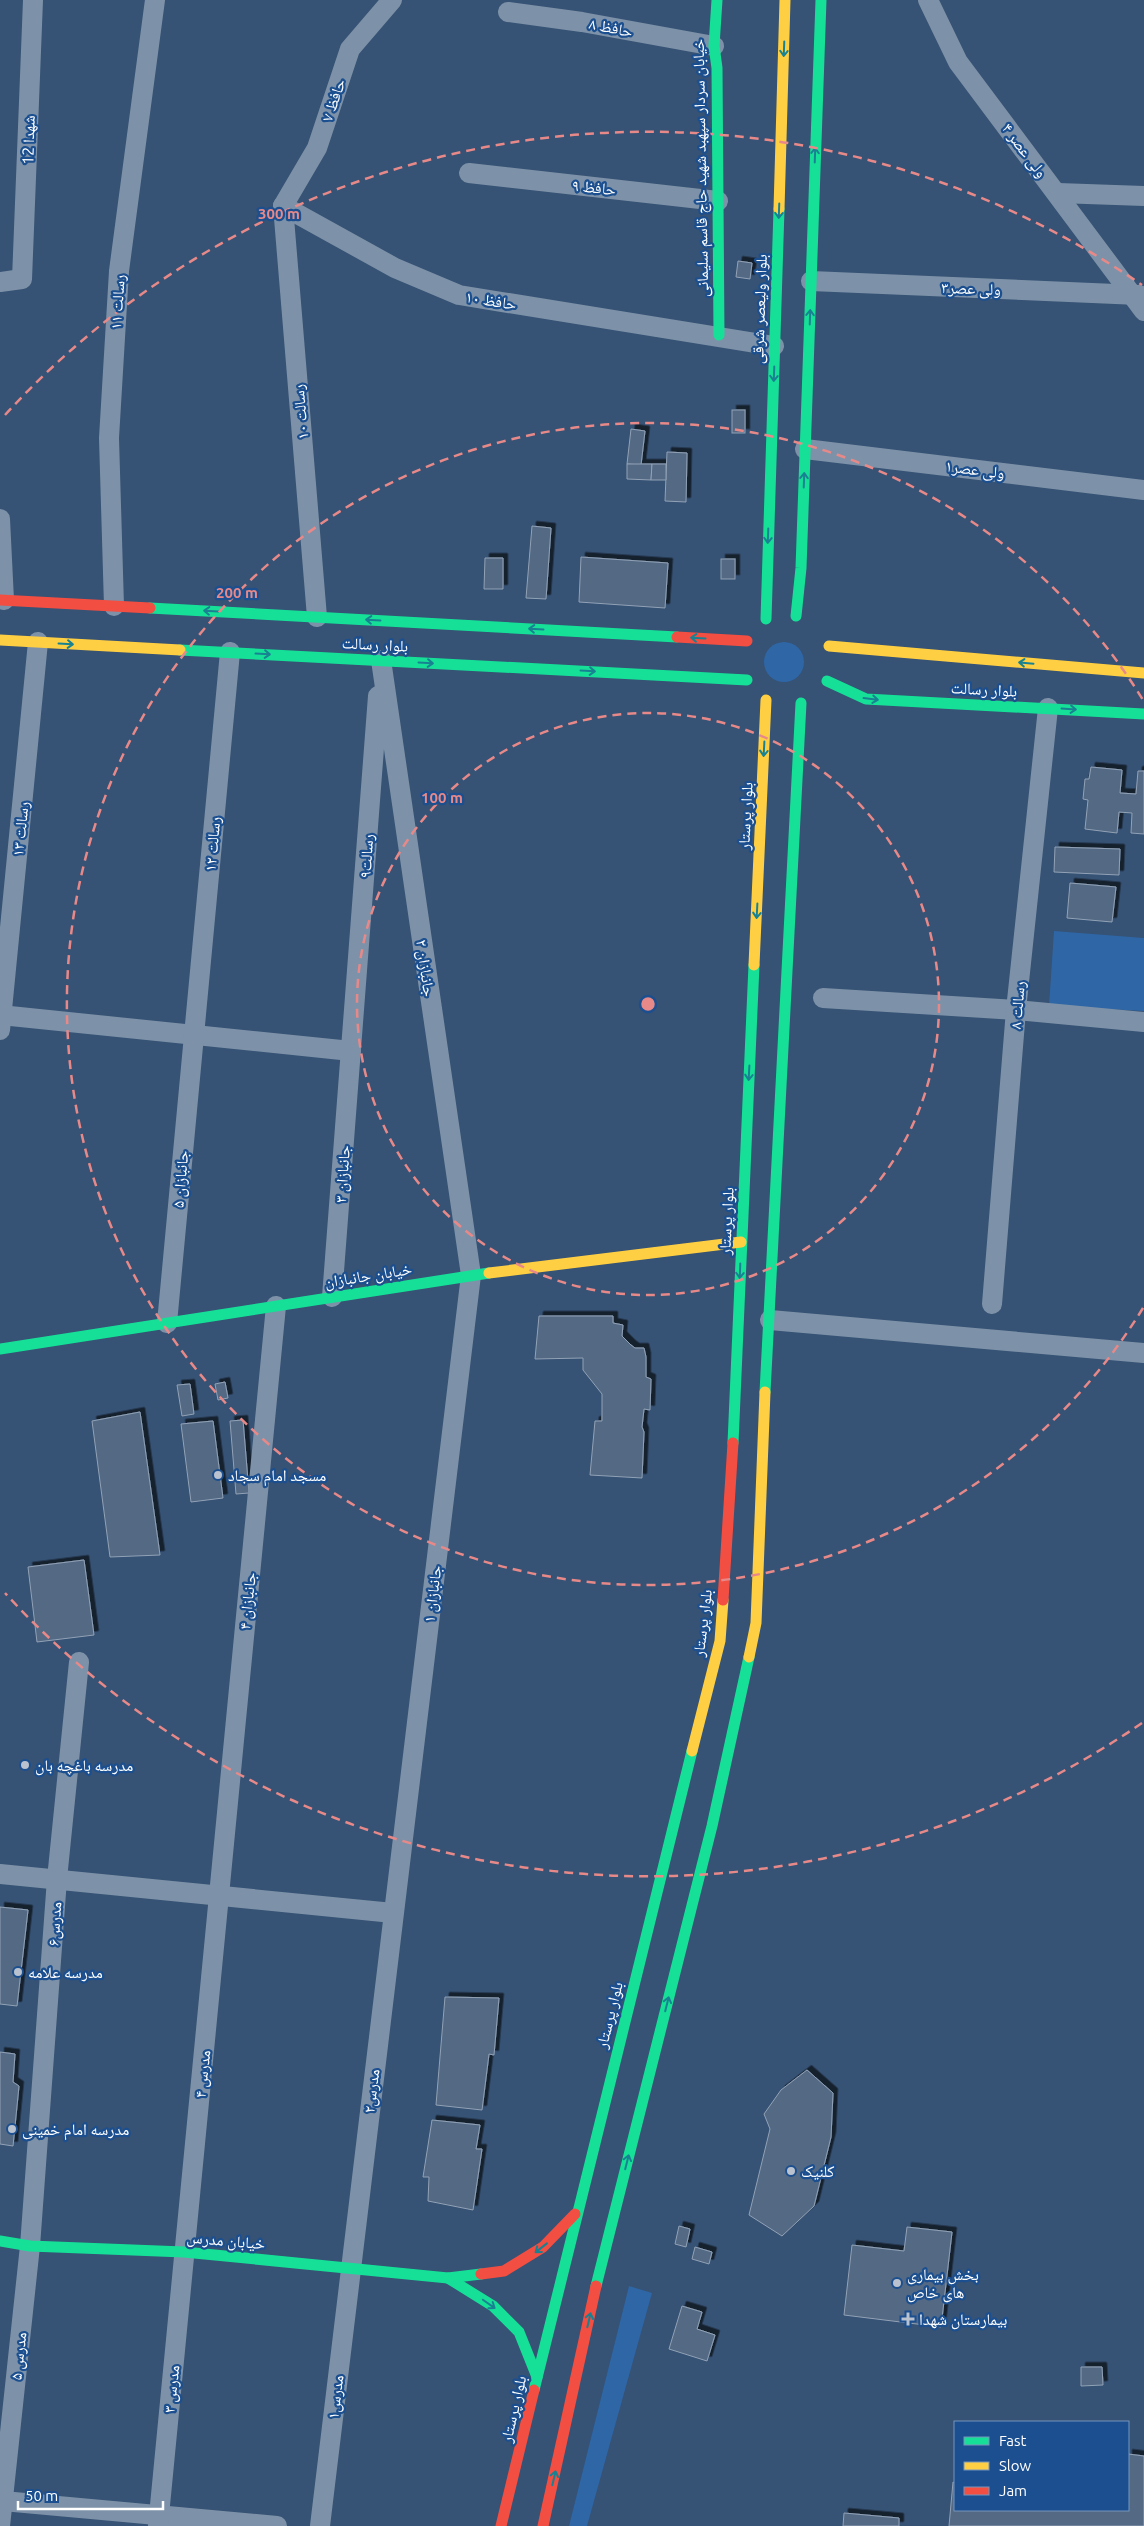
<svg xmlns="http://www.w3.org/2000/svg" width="1144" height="2526" font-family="Ubuntu,'Noto Naskh Arabic',sans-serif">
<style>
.green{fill:#2f66a5}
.building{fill:#526984;stroke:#92a2b6;filter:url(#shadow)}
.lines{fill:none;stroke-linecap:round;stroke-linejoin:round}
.street{stroke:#7d92a8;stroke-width:20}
.fast{stroke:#16e098;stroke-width:11}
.slow{stroke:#ffcf43;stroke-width:11}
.jam{stroke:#f24e42;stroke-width:11}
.oneway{stroke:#198292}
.ring{fill:none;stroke:#e88989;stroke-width:2.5;stroke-dasharray:9 6}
.poi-dot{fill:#b9c2ce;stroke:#1b4f8f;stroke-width:2}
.labels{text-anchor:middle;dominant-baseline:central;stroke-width:4.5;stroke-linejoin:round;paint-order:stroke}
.street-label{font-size:16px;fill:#fff;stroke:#1b4f8f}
.poi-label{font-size:16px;fill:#fff;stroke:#1b4f8f;text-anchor:start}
.centre{fill:#e88989;stroke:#1b4f8f;stroke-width:2.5}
.ring-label{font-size:15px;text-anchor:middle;font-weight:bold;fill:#e88989;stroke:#1b4f8f;stroke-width:4.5;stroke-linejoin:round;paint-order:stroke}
</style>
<defs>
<filter id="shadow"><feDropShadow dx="4.5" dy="-4.5" stdDeviation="0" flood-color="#0009"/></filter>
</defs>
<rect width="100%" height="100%" fill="#365274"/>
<g class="green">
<circle cx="784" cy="662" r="20"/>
<path d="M1054,931L1144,938V1011L1049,1006Z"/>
<path d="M629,2286L652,2293L587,2526H569Z"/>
</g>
<g class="building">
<path d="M738,261L752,263L750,279L736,277Z"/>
<rect x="732" y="410" width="13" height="23"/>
<path d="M631,429L645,431L641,465L627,464Z"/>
<path d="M667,452L687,453L686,502L665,501Z"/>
<path d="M627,464H652L651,480L627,479Z"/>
<path d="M652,464H666V480H651Z"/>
<path d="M532,526L551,528L546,599L526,598Z"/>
<path d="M581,557L668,563L665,608L579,602Z"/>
<path d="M485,558H503V589H484Z"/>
<rect x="721" y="559" width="14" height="20"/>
<path d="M1091,767L1122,770L1120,793L1136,794L1138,771H1144V834L1131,833L1132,813L1119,812L1117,833L1085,829L1088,800L1083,799L1085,779H1089Z"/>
<path d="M1055,847L1120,849L1119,875L1054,872Z"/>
<path d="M1070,883L1116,887L1112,922L1067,918Z"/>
<path d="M539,1316H613V1323L623,1325L622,1336L631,1345L635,1348H644L646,1357V1377L651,1379L650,1410L644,1409L642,1427L644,1432L642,1478L590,1475L595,1421H602V1394L583,1370V1358L535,1359Z"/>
<path d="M225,1382L228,1398L218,1400L215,1384Z"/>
<path d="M190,1384L194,1414L182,1416L177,1385Z"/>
<path d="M140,1412L160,1555L110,1557L92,1421Z"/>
<path d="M243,1420L249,1493L236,1494L230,1421Z"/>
<path d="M213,1421L223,1498L191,1502L181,1424Z"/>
<path d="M84,1560L94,1635L37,1642L28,1567Z"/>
<path d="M0,1907L28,1910L17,2006L0,2004Z"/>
<path d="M445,1997L499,1998L494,2055L489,2054L482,2110L436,2105Z"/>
<path d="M0,2052L15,2054L13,2082L19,2086L13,2146L0,2144Z"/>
<path d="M807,2070L833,2093L831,2137L814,2206L782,2236L749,2215L770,2129L764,2114L781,2090Z"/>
<path d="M432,2120L480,2125L476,2149H482L473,2210L428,2201L429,2177H423Z"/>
<path d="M679,2226L690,2229L686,2247L675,2244Z"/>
<path d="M907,2227L952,2232L941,2327L844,2315L852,2245L904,2251Z"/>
<path d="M695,2247L712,2252L709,2264L692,2259Z"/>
<path d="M682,2306L702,2312L697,2329L715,2335L707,2361L669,2349Z"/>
<path d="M1081,2367H1102L1103,2385L1081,2386Z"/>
<path d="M1128,2454L1144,2456V2526H949L953,2482L955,2483V2510H1128Z"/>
<path d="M844,2513L899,2518V2526H843Z"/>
</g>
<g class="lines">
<g class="street">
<path d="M928,0L958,62L1144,311"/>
<path d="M508,12L582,22L714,46"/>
<path d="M469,173L718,201"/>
<path d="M1058,193L1144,196"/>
<path d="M283,206L395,268L459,295L774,346"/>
<path d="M283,206L317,617"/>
<path d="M283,206L317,148L350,49L392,0"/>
<path d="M811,281L1139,295"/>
<path d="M0,282L22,279L33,0"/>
<path d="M805,449L1144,490"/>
<path d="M0,519L4,600"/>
<path d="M114,606L109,438L119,271L155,0"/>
<path d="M823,998L1016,1010L1144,1022"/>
<path d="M0,1015L351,1051"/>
<path d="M0,1030L38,642"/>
<path d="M332,1297L378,696"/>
<path d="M992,1304L1016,1010L1048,708"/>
<path d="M770,1320L1144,1353"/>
<path d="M167,1323L230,652"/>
<path d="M0,1874L393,1913"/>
<path d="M3,2501L277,2526"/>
<path d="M0,2526L30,2246L57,1879L79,1662"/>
<path d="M158,2526L276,1306"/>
<path d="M320,2526L471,1275L381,660"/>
</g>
<g class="fast">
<path d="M717,0L714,46L717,68L719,335"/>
<path d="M150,608L677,637"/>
<path d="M796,616L801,568L821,0"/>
<path d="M766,619L779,209"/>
<path d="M180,650L747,680"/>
<path d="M827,681L866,699L1144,714"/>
<path d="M0,1349L489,1273"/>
<path d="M765,1392L801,703"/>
<path d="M733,1443L754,965"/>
<path d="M0,2241L30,2246L184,2252L448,2278L481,2274"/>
<path d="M448,2278L493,2306L519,2332L537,2377"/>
<path d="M596,2286L712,1826L749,1657"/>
<path d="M534,2390L692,1751"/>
</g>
<g class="slow">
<path d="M779,209L785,0"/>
<path d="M0,640L180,650"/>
<path d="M829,646L1144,673"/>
<path d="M754,965L766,700"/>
<path d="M489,1273L741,1242"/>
<path d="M749,1657L756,1623L765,1392"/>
<path d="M692,1751L720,1641L723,1600"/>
</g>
<g class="jam">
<path d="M0,600L150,608"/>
<path d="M677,637L747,641"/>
<path d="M723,1600L733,1443"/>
<path d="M481,2274L504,2271L543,2247L575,2214"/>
<path d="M501,2526L534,2390"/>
<path d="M543,2526L596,2286"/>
</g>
</g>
<defs><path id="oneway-shaft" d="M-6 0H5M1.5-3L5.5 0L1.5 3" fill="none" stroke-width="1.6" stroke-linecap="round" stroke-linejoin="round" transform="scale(1.25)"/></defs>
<g class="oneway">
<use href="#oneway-shaft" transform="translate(784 49) rotate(92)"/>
<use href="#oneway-shaft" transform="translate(815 155) rotate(-88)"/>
<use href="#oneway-shaft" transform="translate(779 211) rotate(92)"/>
<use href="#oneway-shaft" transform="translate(810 317) rotate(-88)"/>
<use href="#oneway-shaft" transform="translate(774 374) rotate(92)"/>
<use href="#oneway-shaft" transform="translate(804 480) rotate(-88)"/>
<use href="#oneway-shaft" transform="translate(768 536) rotate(92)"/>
<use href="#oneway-shaft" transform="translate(211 611) rotate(-177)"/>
<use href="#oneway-shaft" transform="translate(373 620) rotate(-177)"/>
<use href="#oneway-shaft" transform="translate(536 629) rotate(-177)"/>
<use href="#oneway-shaft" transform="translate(698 638) rotate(-177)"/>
<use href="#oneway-shaft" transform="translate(66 644) rotate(3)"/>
<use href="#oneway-shaft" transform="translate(263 654) rotate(3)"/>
<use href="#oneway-shaft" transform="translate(426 663) rotate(3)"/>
<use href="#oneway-shaft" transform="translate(1026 663) rotate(-175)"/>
<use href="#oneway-shaft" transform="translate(588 671) rotate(3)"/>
<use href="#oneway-shaft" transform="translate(871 699) rotate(7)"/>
<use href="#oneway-shaft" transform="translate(1069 709) rotate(4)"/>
<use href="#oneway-shaft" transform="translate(764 749) rotate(93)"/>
<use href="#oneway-shaft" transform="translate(757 911) rotate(93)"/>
<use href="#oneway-shaft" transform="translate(749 1073) rotate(93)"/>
<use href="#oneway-shaft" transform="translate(740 1271) rotate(92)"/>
<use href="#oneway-shaft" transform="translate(667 2004) rotate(-76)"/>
<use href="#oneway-shaft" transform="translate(627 2162) rotate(-76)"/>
<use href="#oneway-shaft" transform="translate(541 2248) rotate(142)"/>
<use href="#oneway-shaft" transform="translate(489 2304) rotate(35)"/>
<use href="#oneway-shaft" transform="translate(589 2320) rotate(-77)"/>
<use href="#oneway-shaft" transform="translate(554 2478) rotate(-77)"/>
</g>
<g class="ring">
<circle cx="648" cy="1004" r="291"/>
<path d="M1143 1308A581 581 0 1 1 1143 700"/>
<path d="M1142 1723A872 872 0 0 1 5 1593M5 415A872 872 0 0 1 1142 285"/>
</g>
<g class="poi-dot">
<circle cx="218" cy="1475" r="5"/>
<circle cx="25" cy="1765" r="5"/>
<circle cx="18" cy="1972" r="5"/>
<circle cx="12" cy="2129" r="5"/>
<circle cx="791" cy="2171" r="5"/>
<circle cx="897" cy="2283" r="5"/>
<path d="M905.5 2311.5h5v5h5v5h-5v5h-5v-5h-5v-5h5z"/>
</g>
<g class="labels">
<g class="street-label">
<text transform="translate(611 27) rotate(11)">حافظ ۸</text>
<text transform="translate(333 100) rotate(-71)">حافظ ۷</text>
<text transform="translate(28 140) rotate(-88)">شهدا 12</text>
<text transform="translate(1025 150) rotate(53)">ولی عصر ۴</text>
<text transform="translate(700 168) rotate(-91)">خیابان سردار سپهبد شهید حاج قاسم سلیمانی</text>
<text transform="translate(594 187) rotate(6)">حافظ ۹</text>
<text transform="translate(971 288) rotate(2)">ولی عصر۳</text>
<text transform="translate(491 300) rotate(9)">حافظ ۱۰</text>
<text transform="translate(117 302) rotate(-86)">رسالت ۱۱</text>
<text transform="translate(759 309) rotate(-88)">بلوار ولیعصر شرقی</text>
<text transform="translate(300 412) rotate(-95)">رسالت ۱۰</text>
<text transform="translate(975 469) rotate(7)">ولی عصر۱</text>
<text transform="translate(375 644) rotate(3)">بلوار رسالت</text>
<text transform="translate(984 689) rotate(3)">بلوار رسالت</text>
<text transform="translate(745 816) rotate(-87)">بلوار پرستار</text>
<text transform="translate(20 829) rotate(-84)">رسالت ۱۳</text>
<text transform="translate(212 844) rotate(-85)">رسالت ۱۲</text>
<text transform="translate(366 856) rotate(-86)">رسالت۹</text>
<text transform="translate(426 968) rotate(82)">جانبازان ۲</text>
<text transform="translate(1017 1005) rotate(-85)">رسالت ۸</text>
<text transform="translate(342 1174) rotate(-86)">جانبازان ۳</text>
<text transform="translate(180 1179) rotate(-85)">جانبازان ۵</text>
<text transform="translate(726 1221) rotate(-87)">بلوار پرستار</text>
<text transform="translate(368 1275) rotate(-9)">خیابان جانبازان</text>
<text transform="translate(432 1594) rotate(-83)">جانبازان ۱</text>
<text transform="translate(247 1601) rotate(-84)">جانبازان ۴</text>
<text transform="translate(702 1623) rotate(-83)">بلوار پرستار</text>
<text transform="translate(54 1924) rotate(-86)">مدرس۶</text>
<text transform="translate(609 2015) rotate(-76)">بلوار پرستار</text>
<text transform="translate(202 2074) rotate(-84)">مدرس ۴</text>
<text transform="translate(371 2091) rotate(-83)">مدرس۲</text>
<text transform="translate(226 2240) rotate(5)">خیابان مدرس</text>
<text transform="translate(18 2356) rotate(-84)">مدرس ۵</text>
<text transform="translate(171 2389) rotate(-84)">مدرس ۳</text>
<text transform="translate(335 2397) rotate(-83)">مدرس۱</text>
<text transform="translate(513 2409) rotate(-77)">بلوار پرستار</text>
</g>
<g class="poi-label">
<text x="228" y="1475">مسجد امام سجاد</text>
<text x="35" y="1765">مدرسه باغچه بان</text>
<text x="28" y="1972">مدرسه علامه</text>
<text x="22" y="2129">مدرسه امام خمینی</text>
<text x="801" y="2171">کلنیک</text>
<text x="907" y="2274">بخش بیماری<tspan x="907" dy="18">های خاص</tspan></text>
<text x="919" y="2319">بیمارستان شهدا</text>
</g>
</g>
<circle cx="648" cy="1004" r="8" class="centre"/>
<g class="ring-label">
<text x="279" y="219">300 m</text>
<text x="237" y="598">200 m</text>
<text x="442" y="803">100 m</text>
</g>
<rect x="954" y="2421" width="175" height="90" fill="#1b4f8f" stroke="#7695bc"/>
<rect x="964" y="2437" width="25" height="8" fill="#16e098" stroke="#7695bc"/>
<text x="999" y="2446" font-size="15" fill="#ffffff">Fast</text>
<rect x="964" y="2462" width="25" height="8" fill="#ffcf43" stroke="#7695bc"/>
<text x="999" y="2471" font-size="15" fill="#ffffff">Slow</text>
<rect x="964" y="2487" width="25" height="8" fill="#f24e42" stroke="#7695bc"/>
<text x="999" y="2496" font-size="15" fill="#ffffff">Jam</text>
<path d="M18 2501v8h145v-8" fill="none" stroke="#ffffff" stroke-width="2.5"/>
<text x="25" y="2501" font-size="15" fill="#ffffff" stroke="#1b4f8f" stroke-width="4" paint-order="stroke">50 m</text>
</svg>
